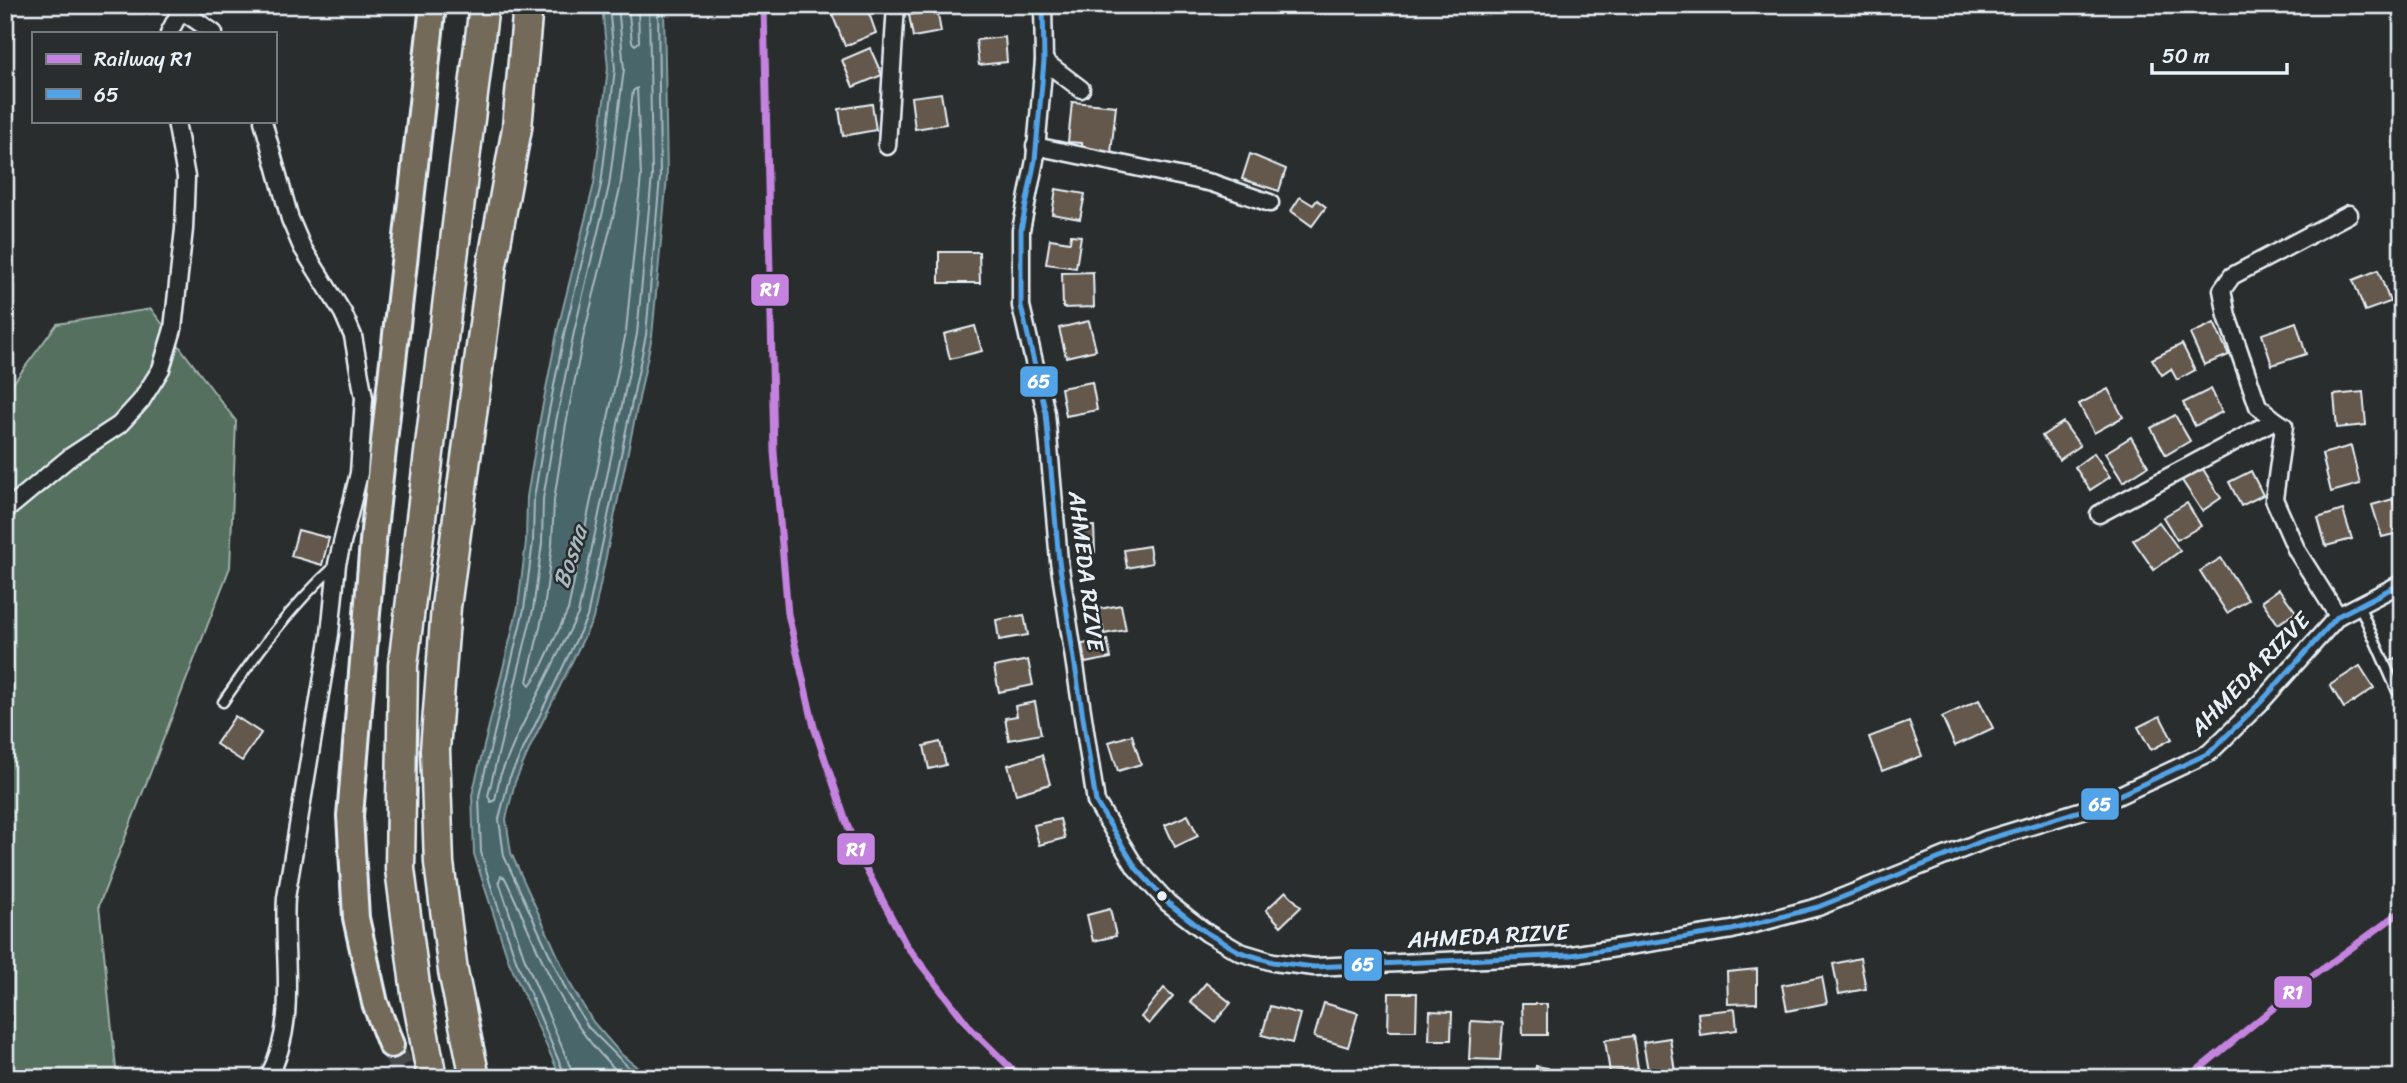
<svg xmlns="http://www.w3.org/2000/svg" width="2407" height="1083" font-family="Sriracha,sans-serif">
<style>
.green{fill:#556f5e;stroke:#9eb0ab;stroke-width:2}
.water{fill:#48666b;stroke:#889ea3;stroke-width:2}
.lines{fill:none;stroke-linecap:round;stroke-linejoin:round}
.shore{stroke:#a8b9c0;stroke-width:2}
.building{fill:#64594c;stroke:#e8f1f8;stroke-width:2}
.primary-tunnel{stroke:#464a4c;stroke-width:24;stroke-dasharray:24 12;stroke-linecap:butt}
.lane-casing{stroke:#e8f1f8;stroke-width:13}
.street-casing{stroke:#e8f1f8;stroke-width:21}
.primary-casing{stroke:#e8f1f8;stroke-width:30}
.highway-casing{stroke:#e8f1f8;stroke-width:33}
.lane{stroke:#2a2d2e;stroke-width:8}
.street{stroke:#2a2d2e;stroke-width:16}
.primary{stroke:#736b5a;stroke-width:24}
.highway{stroke:#736b5a;stroke-width:28}
.bus-1-casing{stroke:#2a2d2e;stroke-width:10}
.bus-1{stroke:#53a3e8;stroke-width:5}
.rail-1-casing{stroke:#2a2d2e;stroke-width:12}
.rail-1{stroke:#c483df;stroke-width:7}
.bus-dot{fill:#e8f1f8;stroke:#2a2d2e;stroke-width:2.5}
.labels{text-anchor:middle;dominant-baseline:central;stroke-width:5;stroke-linejoin:round;paint-order:stroke}
.street-label{font-size:23px;fill:#e8f1f8;stroke:#2a2d2e}
.water-label{font-size:24px;font-style:italic;fill:#a8b9c0;stroke:#2a2d2e}
.line-badge{stroke:#2a2d2e;stroke-width:2.5}
.badge-label{font-size:19px;text-anchor:middle;font-weight:bold;fill:#fff}
</style>
<rect width="100%" height="100%" fill="#2a2d2e"/>
<filter id="ink" filterUnits="userSpaceOnUse"><feTurbulence type="fractalNoise" baseFrequency=".0143" numOctaves="2"/><feDisplacementMap in="SourceGraphic" scale="14" xChannelSelector="R" yChannelSelector="G"/><feConvolveMatrix kernelMatrix="1 2 1 2 8 2 1 2 1" color-interpolation-filters="sRGB"/></filter>
<g filter="url(#ink)">
<path class="green" d="M151,309L236,421L230,567L99,905L117,1078H5V394L57,324Z"/>
<path class="water" d="M602,5H664L667,177L652,336L593,619L532,743L515,782L506,819L511,853L572,987L593,1022L621,1054L650,1078H561L509,962L484,885L474,854L472,795L518,607L526,542L527,497L540,419L558,328L594,184L608,68Z"/>
<g class="lines">
<g class="shore">
<path d="M618,5L624,69L609,186L574,332L556,422L543,499L542,543L533,610L488,796L491,802L495,800L500,776L517,736L578,614L637,334L652,176L649,5"/>
<path d="M628,5L632,42L635,45L639,42L638,5"/>
<path d="M637,88L641,176L626,332L568,610L539,672L530,685L527,681L544,610L552,544L554,500L566,424L584,334L620,189L633,91Z"/>
<path d="M566,1078L516,960L490,883L481,852L479,796L524,609L533,542L534,498L547,421L565,330L601,185L615,69L609,5"/>
<path d="M575,1078L524,957L499,881L501,876L505,878C541,952 560,1023 625,1078"/>
<path d="M639,1078L588,1027L566,990L504,856L499,819L509,779L587,617L646,335L660,177L658,5"/>
</g>
</g>
<g class="building">
<path d="M854,5H866L876,33L845,46L832,14Z"/>
<path d="M1073,5H1104V6L1075,14Z"/>
<path d="M937,9L941,32L913,37L909,15Z"/>
<path d="M1005,37L1007,62L979,65L976,40Z"/>
<path d="M870,48L882,75L853,87L842,60Z"/>
<path d="M941,93L946,124L915,129L911,97Z"/>
<path d="M1072,102L1116,106L1111,153L1082,150V143L1068,142Z"/>
<path d="M872,104L876,130L843,136L839,109Z"/>
<path d="M1250,154L1286,169L1279,191L1242,179Z"/>
<path d="M1056,189L1085,194L1080,219L1052,214Z"/>
<path d="M1300,197L1313,205L1317,200L1326,207L1312,226L1291,211Z"/>
<path d="M1071,235L1081,236L1076,268L1046,264L1050,239L1070,242Z"/>
<path d="M939,252H979L980,283H939Z"/>
<path d="M2378,270L2390,302L2365,311L2353,280Z"/>
<path d="M1093,272L1094,307L1063,308L1062,273Z"/>
<path d="M1089,321L1096,350L1066,357L1059,328Z"/>
<path d="M2296,322L2306,354L2272,365L2262,334Z"/>
<path d="M2214,323L2229,355L2204,365L2190,334Z"/>
<path d="M975,326L982,351L950,359L944,334Z"/>
<path d="M2182,344L2195,370L2177,380L2171,369L2162,375L2152,359Z"/>
<path d="M1092,382L1097,410L1066,416L1061,388Z"/>
<path d="M2108,389L2123,417L2094,433L2079,404Z"/>
<path d="M2211,389L2222,412L2195,426L2183,403Z"/>
<path d="M2363,392L2366,425L2337,428L2334,395Z"/>
<path d="M2175,415L2190,441L2166,455L2151,428Z"/>
<path d="M2063,422L2080,446L2059,460L2042,436Z"/>
<path d="M2131,437L2148,466L2123,482L2105,453Z"/>
<path d="M2351,446L2360,484L2331,492L2322,454Z"/>
<path d="M2094,453L2110,477L2090,490L2075,467Z"/>
<path d="M2201,466L2221,498L2202,511L2181,479Z"/>
<path d="M2251,471L2263,495L2241,506L2229,482Z"/>
<path d="M2393,499L2402,532L2382,537L2372,505Z"/>
<path d="M2187,503L2201,526L2177,540L2163,517Z"/>
<path d="M2343,510L2352,539L2326,546L2318,518Z"/>
<path d="M2159,522L2180,551L2154,570L2133,540Z"/>
<path d="M1094,526L1095,552L1077,553L1076,527Z"/>
<path d="M298,530L329,538L322,565L291,556Z"/>
<path d="M1149,546L1152,563L1127,568L1124,550Z"/>
<path d="M2221,558L2248,600L2227,613L2200,571Z"/>
<path d="M2279,589L2296,612L2278,624L2262,601Z"/>
<path d="M1121,605L1126,630L1104,634L1099,609Z"/>
<path d="M1024,615L1028,635L999,640L996,620Z"/>
<path d="M1107,640L1111,658L1085,663L1082,644Z"/>
<path d="M2402,654V683L2401,684L2389,662Z"/>
<path d="M1028,660L1033,685L999,692L994,667Z"/>
<path d="M2360,666L2374,688L2344,708L2330,685Z"/>
<path d="M1979,700L1993,728L1955,746L1942,717Z"/>
<path d="M1035,702L1041,734L1009,740L1005,718L1017,716L1015,706Z"/>
<path d="M235,716L261,733L242,761L216,744Z"/>
<path d="M2160,716L2172,739L2151,750L2138,727Z"/>
<path d="M1909,722L1922,756L1882,771L1869,737Z"/>
<path d="M1132,735L1141,764L1118,771L1109,742Z"/>
<path d="M940,742L946,765L929,769L924,746Z"/>
<path d="M1042,755L1050,784L1016,794L1008,765Z"/>
<path d="M1188,815L1198,836L1175,847L1165,825Z"/>
<path d="M1060,819L1065,838L1039,845L1034,825Z"/>
<path d="M1286,891L1301,907L1281,926L1266,910Z"/>
<path d="M1110,909L1116,936L1093,941L1087,915Z"/>
<path d="M1860,958L1866,989L1839,994L1833,964Z"/>
<path d="M1757,969V1003L1728,1004L1727,972Z"/>
<path d="M1822,977L1827,1003L1787,1011L1782,985Z"/>
<path d="M1206,983L1231,1003L1215,1022L1190,1002Z"/>
<path d="M1164,988L1173,996L1149,1024L1141,1017Z"/>
<path d="M1389,993H1417L1416,1031H1388Z"/>
<path d="M1324,1003L1358,1013L1348,1047L1314,1037Z"/>
<path d="M1522,1004H1547V1035H1523Z"/>
<path d="M1270,1006L1300,1014L1292,1043L1262,1035Z"/>
<path d="M1735,1009L1737,1030L1700,1035L1698,1013Z"/>
<path d="M1430,1011L1452,1012L1451,1040H1429Z"/>
<path d="M1471,1021L1503,1023L1500,1060L1469,1059Z"/>
<path d="M1633,1036L1638,1068L1610,1073L1605,1040Z"/>
<path d="M1670,1038L1675,1072L1649,1076L1643,1042Z"/>
<path d="M1536,1066L1548,1068L1547,1078H1534Z"/>
</g>
<g class="lines">
<path class="primary-tunnel" d="M391,1045L407,1078"/>
<g class="lane-casing">
<g id="lane">
<path d="M2359,605L2397,691"/>
<path d="M223,702C257,653 290,607 335,566"/>
</g>
</g>
<g class="street-casing">
<g id="street">
<path d="M1043,5L1044,61L1035,160L1021,230V306L1046,413L1059,561L1096,802L1136,868L1168,903L1207,933L1240,952L1273,962L1314,967L1571,955L1732,930L1818,907L1985,840L2096,806L2209,753L2260,703L2338,616L2402,583"/>
<path d="M169,33L181,10L214,33"/>
<path d="M1044,61L1081,89"/>
<path d="M263,121L290,219L302,247L343,313L353,336L364,398L359,473L337,564L330,634L286,898C282,959 299,1021 268,1078"/>
<path d="M887,146L896,5"/>
<path d="M1035,146L1212,183L1270,203"/>
<path d="M2275,420L2258,406L2227,316L2222,290L2232,276L2349,214"/>
<path d="M5,511L70,457L119,425L141,401L161,369L173,329L184,229L186,177L176,121"/>
<path d="M2099,514L2275,420L2284,426L2274,499L2297,551L2338,616"/>
</g>
</g>
<g class="primary-casing">
<path id="primary" d="M391,1045L375,1003L356,918L350,816L374,530L433,5"/>
</g>
<g class="highway-casing">
<g id="highway">
<path d="M432,1078L416,993L400,869L403,665L484,5"/>
<path d="M475,1078L453,971L439,863L435,750L446,607L492,265L517,128L528,5"/>
</g>
</g>
<use href="#lane" class="lane"/>
<use href="#street" class="street"/>
<use href="#primary" class="primary"/>
<use href="#highway" class="highway"/>
<g class="bus-1-casing">
<path id="bus-1" d="M1043,5L1044,61L1035,160L1021,230V306L1046,413L1059,561L1096,802L1136,868L1168,903L1207,933L1240,952L1273,962L1314,967L1571,955L1732,930L1818,907L1985,840L2096,806L2209,753L2260,703L2338,616L2402,583"/>
</g>
<use href="#bus-1" class="bus-1"/>
<g class="rail-1-casing">
<g id="rail-1">
<path d="M764,5L774,452L788,614L814,727L856,850L906,945L971,1029L1021,1078"/>
<path d="M2188,1078L2310,978L2402,911"/>
</g>
</g>
<use href="#rail-1" class="rail-1"/>
</g>
</g>
<circle class="bus-dot" cx="1162" cy="896" r="6"/>
<g class="labels">
<g class="street-label">
<text transform="translate(1086 571) rotate(83)">AHMEDA RIZVE</text>
<text transform="translate(2250 674) rotate(-46)">AHMEDA RIZVE</text>
<text transform="translate(1488 936) rotate(-3)">AHMEDA RIZVE</text>
</g>
<g class="water-label">
<text transform="translate(570 557) rotate(-72)">Bosna</text>
</g>
</g>
<g class="line-badge">
<rect x="750" y="273" width="40" height="34" rx="7" fill="#c483df"/>
<rect x="1019" y="365" width="40" height="33" rx="7" fill="#53a3e8"/>
<rect x="2080" y="787" width="40" height="34" rx="7" fill="#53a3e8"/>
<rect x="836" y="832" width="40" height="34" rx="7" fill="#c483df"/>
<rect x="1343" y="948" width="40" height="34" rx="7" fill="#53a3e8"/>
<rect x="2273" y="975" width="40" height="34" rx="7" fill="#c483df"/>
</g>
<g class="badge-label">
<text x="770" y="296">R1</text>
<text x="1039" y="388">65</text>
<text x="2100" y="811">65</text>
<text x="856" y="856">R1</text>
<text x="1363" y="971">65</text>
<text x="2293" y="999">R1</text>
</g>
<rect width="2407" height="1083" fill="none" stroke="#2a2d2e" stroke-width="28"/>
<rect x="14" y="14" width="2379" height="1055" fill="none" stroke="#e8f1f8" stroke-width="2.5" filter="url(#ink)"/>
<rect x="32" y="32" width="245" height="91" fill="#2a2d2e" stroke="#767b7f" stroke-width="2"/>
<rect x="46" y="54" width="35" height="10" fill="#c483df" stroke="#767b7f" stroke-width="2"/>
<text x="94" y="66" font-size="21" fill="#e8f1f8">Railway R1</text>
<rect x="46" y="89" width="35" height="10" fill="#53a3e8" stroke="#767b7f" stroke-width="2"/>
<text x="94" y="102" font-size="21" fill="#e8f1f8">65</text>
<path d="M2152 63v10h135v-10" fill="none" stroke="#e8f1f8" stroke-width="3.5"/>
<text x="2162" y="63" font-size="21" fill="#e8f1f8" stroke="#2a2d2e" stroke-width="5" paint-order="stroke">50 m</text>
</svg>
